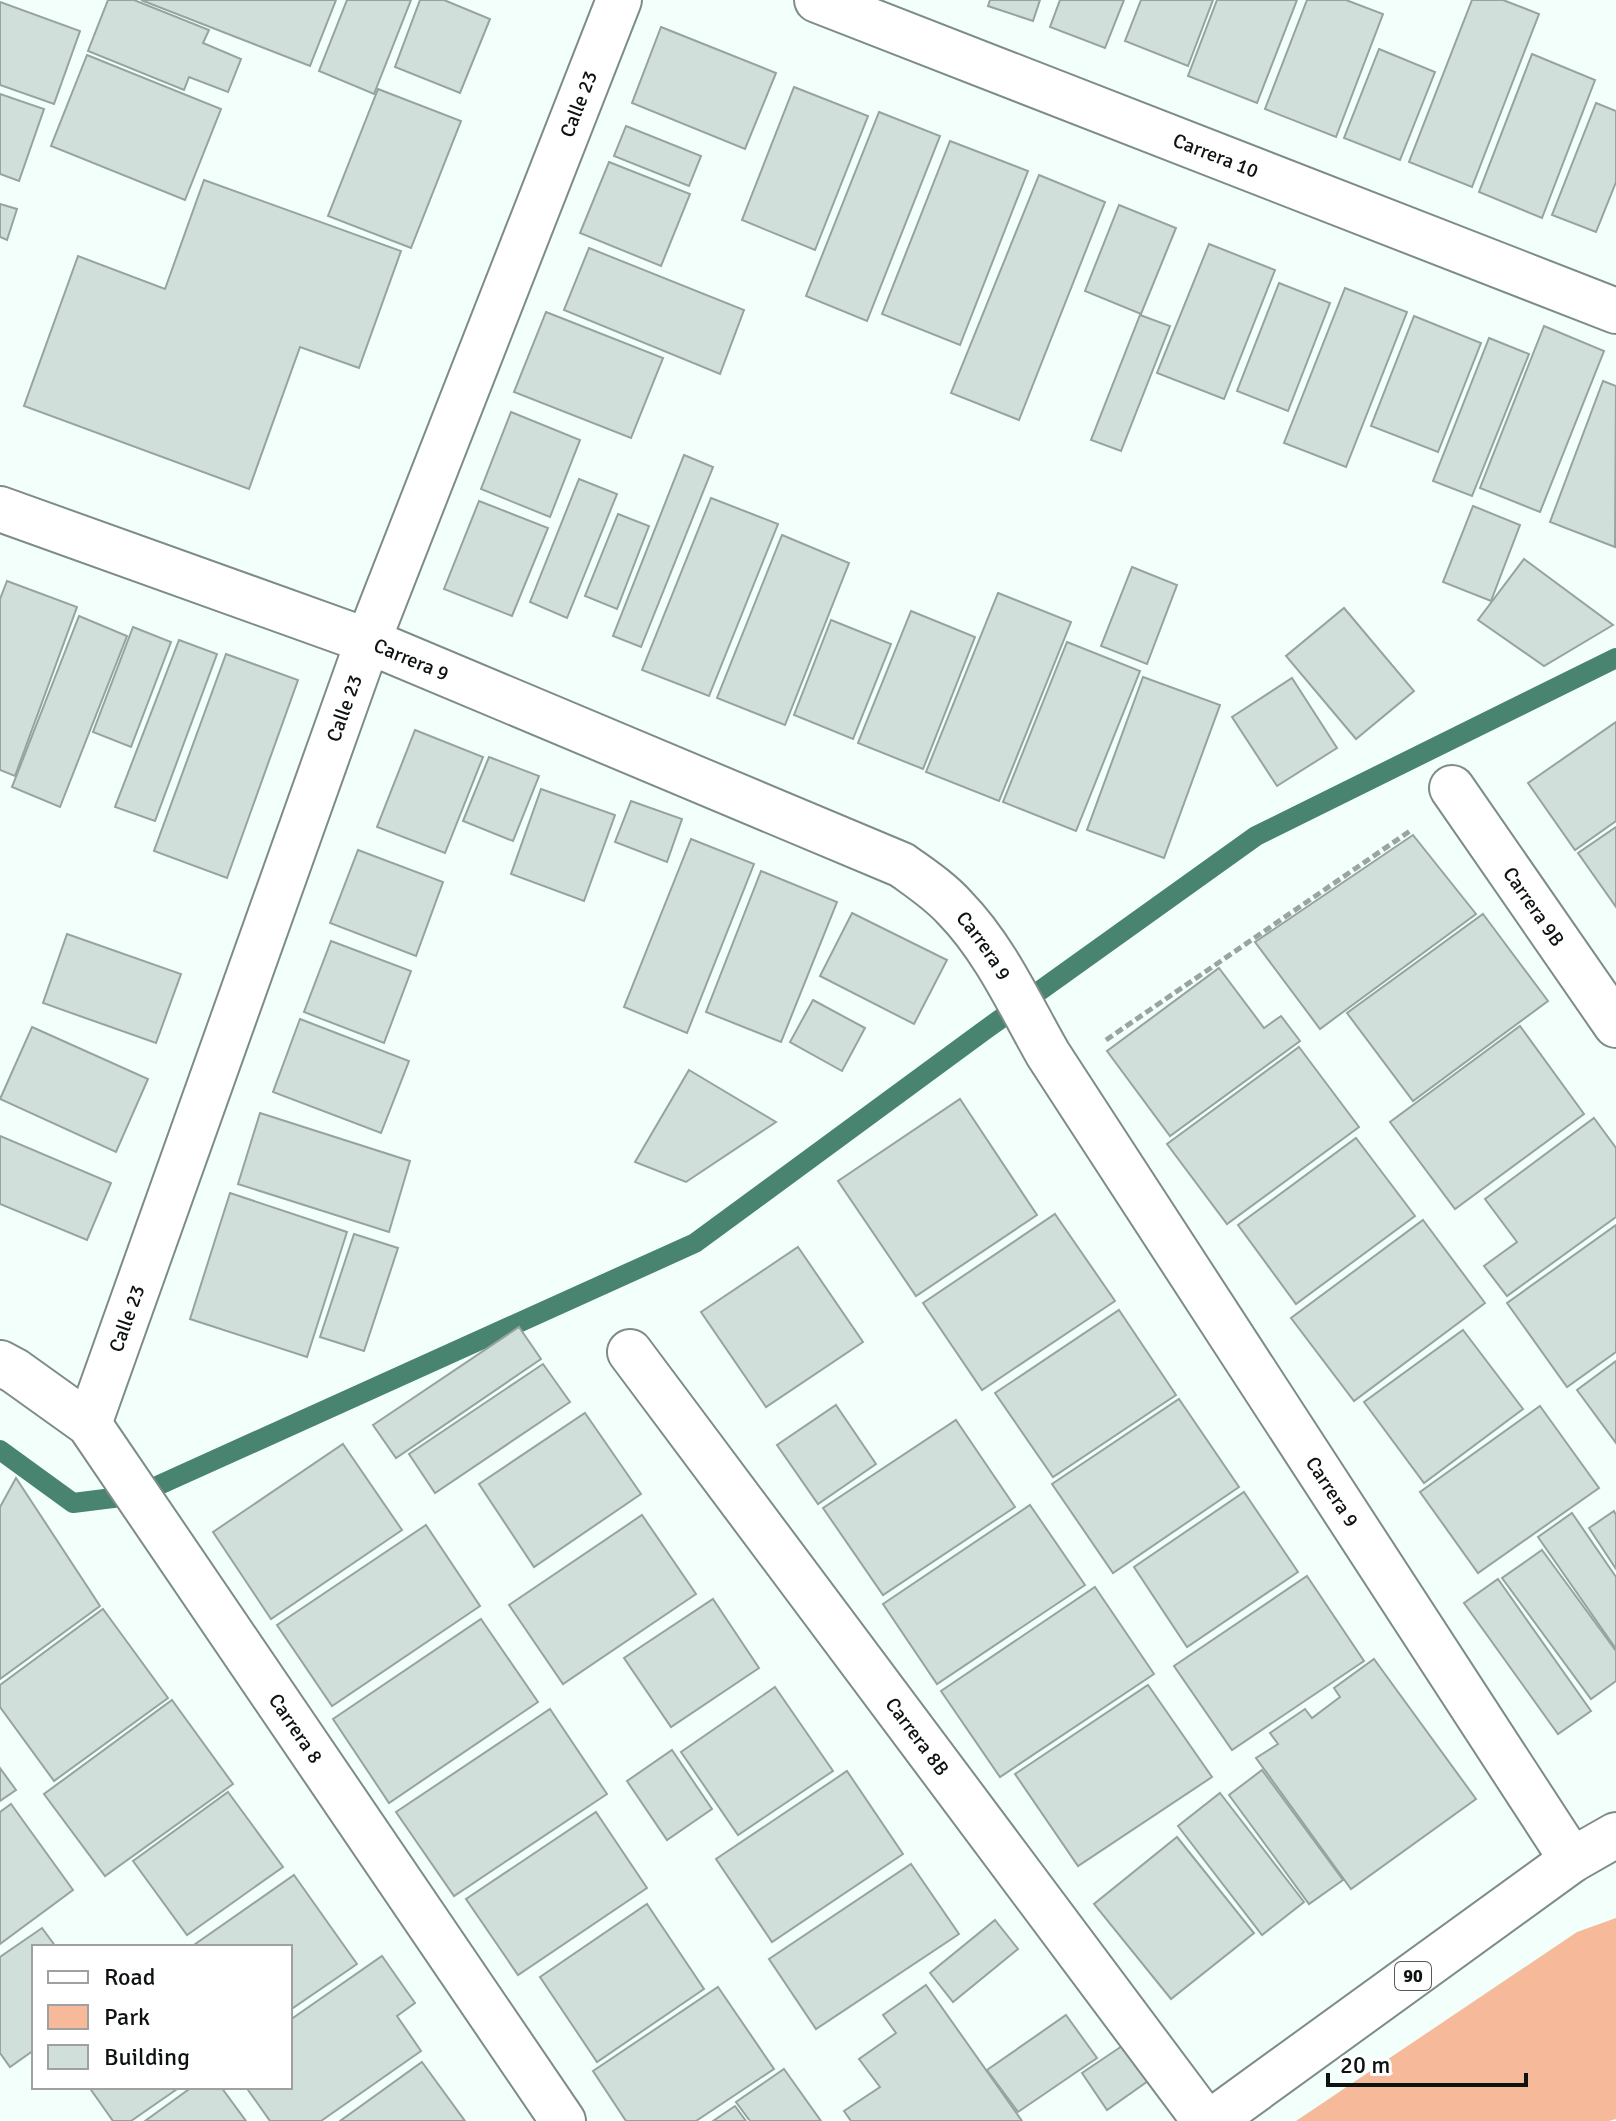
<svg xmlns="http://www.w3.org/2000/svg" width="1616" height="2121" font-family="Signika,sans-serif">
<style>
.green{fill:#f6ba9b}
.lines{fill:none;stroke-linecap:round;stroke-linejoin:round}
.stream{stroke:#498470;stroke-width:20}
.building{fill:#d0dfd9;stroke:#96a49e;stroke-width:2}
.minor-casing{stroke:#7e8c86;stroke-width:48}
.trunk-casing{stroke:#7e8c86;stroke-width:48}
.path{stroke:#9ba4a0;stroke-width:5;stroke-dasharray:8 4;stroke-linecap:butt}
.minor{stroke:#fff;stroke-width:44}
.trunk{stroke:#fff;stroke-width:44}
.labels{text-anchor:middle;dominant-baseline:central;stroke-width:7;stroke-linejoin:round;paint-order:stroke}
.shield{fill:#fff;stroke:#565a58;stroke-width:2}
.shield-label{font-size:18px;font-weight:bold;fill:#0e1311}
.street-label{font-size:20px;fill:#0e1311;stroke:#fff}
</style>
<rect width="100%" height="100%" fill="#f3fffa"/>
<path class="green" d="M1616,1918V2119L1609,2121H1296L1577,1932Z"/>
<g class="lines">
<path class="stream" d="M0,1450L73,1503L137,1495L695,1243L985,1030L1256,836L1616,658"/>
</g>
<g class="building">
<path d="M108,0H134L209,30L203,43L241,59L228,92L189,77L184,90L88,51Z"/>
<path d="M141,0H336L310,66Z"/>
<path d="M347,0H411L374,94L319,71Z"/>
<path d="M420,0H444L490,19L460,93L395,67Z"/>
<path d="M990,0H1040L1033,21L988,6Z"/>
<path d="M1060,0H1124L1105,48L1050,27Z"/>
<path d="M1141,0H1213L1188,66L1125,41Z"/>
<path d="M1217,0H1297L1257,103L1188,76Z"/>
<path d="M1307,0H1346L1383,14L1336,137L1265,109Z"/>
<path d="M1472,0H1503L1539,14L1472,187L1409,162Z"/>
<path d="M0,2L80,31L54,104L0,85Z"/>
<path d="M661,27L776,73L745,149L632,103Z"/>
<path d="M1379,49L1435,72L1400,160L1344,138Z"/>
<path d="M1532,54L1595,80L1542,218L1479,192Z"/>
<path d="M87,55L221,109L185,200L51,146Z"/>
<path d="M794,87L868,116L815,250L742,220Z"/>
<path d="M378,89L461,121L411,248L328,216Z"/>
<path d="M0,94L44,109L19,181L0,174Z"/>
<path d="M1596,103L1616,111V182L1596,232L1552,215Z"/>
<path d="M879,112L940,136L867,321L806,296Z"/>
<path d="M626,126L701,156L689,186L614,156Z"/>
<path d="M950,141L1028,171L960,345L882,314Z"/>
<path d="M609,162L690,194L661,266L580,233Z"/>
<path d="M1039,175L1105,202L1019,420L951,393Z"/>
<path d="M204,180L401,251L359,368L300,347L249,489L24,406L78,256L165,289Z"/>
<path d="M0,204L17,209L7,240L0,237Z"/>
<path d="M1119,205L1176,228L1141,314L1085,291Z"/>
<path d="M1209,244L1275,270L1224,399L1157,373Z"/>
<path d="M589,248L744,310L720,374L564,310Z"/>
<path d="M1279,283L1330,303L1288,411L1237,391Z"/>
<path d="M1345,288L1407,312L1346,467L1284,443Z"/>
<path d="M546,312L663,358L631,438L514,392Z"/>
<path d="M1140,315L1170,326L1121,451L1091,440Z"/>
<path d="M1414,316L1481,343L1438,452L1371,426Z"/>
<path d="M1544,326L1604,351L1540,512L1480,488Z"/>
<path d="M1489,338L1529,354L1472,496L1433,481Z"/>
<path d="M1603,381L1616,386L1615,547L1550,522Z"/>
<path d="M511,412L580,440L550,517L481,489Z"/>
<path d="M684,455L713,467L641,647L613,636Z"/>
<path d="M579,479L617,494L567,618L530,602Z"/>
<path d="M711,498L778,524L709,696L642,670Z"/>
<path d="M479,501L548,528L512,616L444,589Z"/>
<path d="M1473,506L1520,525L1491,601L1443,582Z"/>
<path d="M618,514L649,526L617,609L585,596Z"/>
<path d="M782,535L849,563L785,725L717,698Z"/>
<path d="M1524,559L1613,625L1544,666L1478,620Z"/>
<path d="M1132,567L1177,585L1147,664L1101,646Z"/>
<path d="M7,581L77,607L15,776L0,770V599Z"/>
<path d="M998,593L1071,622L999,801L926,772Z"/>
<path d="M1344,608L1414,691L1356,739L1286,656Z"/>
<path d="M911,611L975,637L923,769L858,743Z"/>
<path d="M79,616L127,636L60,807L12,787Z"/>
<path d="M831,620L891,644L853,739L794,715Z"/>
<path d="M133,627L171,642L131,747L93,732Z"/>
<path d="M179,640L217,654L155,821L115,807Z"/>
<path d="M1067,642L1140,671L1076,831L1003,802Z"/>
<path d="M226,654L298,680L227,878L154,851Z"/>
<path d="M1143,677L1220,705L1164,858L1087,830Z"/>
<path d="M1292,678L1337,748L1277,786L1232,717Z"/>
<path d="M1616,722V821L1575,850L1528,783Z"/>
<path d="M415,730L483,757L445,853L377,827Z"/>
<path d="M489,757L539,776L513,841L463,821Z"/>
<path d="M541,789L615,815L584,901L511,874Z"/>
<path d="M631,801L682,819L667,862L615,842Z"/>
<path d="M1616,827V907L1578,853Z"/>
<path d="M1413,835L1476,914L1320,1029L1255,942Z"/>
<path d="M691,839L754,864L687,1033L624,1007Z"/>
<path d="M358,850L443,882L416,956L330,923Z"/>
<path d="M761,871L837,902L781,1042L706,1012Z"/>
<path d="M852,913L947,960L914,1024L820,976Z"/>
<path d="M1483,914L1548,1001L1413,1101L1347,1013Z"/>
<path d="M67,934L181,974L156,1043L43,1003Z"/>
<path d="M331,941L411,971L384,1043L304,1012Z"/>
<path d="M1219,968L1264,1028L1281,1016L1300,1041L1170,1136L1107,1051Z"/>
<path d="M813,1000L865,1028L842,1071L790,1042Z"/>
<path d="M300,1019L409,1061L381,1133L273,1092Z"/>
<path d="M1520,1026L1584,1114L1455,1209L1390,1122Z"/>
<path d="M32,1027L148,1079L116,1152L0,1099Z"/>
<path d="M1299,1047L1359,1127L1227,1224L1167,1144Z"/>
<path d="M689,1070L776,1122L686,1182L635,1162Z"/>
<path d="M960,1099L1037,1215L916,1296L838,1181Z"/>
<path d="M260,1113L410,1161L389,1232L238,1184Z"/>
<path d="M1594,1118L1616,1148V1217L1507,1296L1484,1266L1517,1242L1485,1199Z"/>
<path d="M0,1136L111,1183L87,1240L0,1204Z"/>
<path d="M1356,1138L1415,1216L1296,1304L1238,1225Z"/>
<path d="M230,1193L347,1232L307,1357L190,1319Z"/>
<path d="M1055,1214L1115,1301L982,1390L923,1303Z"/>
<path d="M1423,1220L1485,1303L1354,1401L1291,1318Z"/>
<path d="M1616,1225V1352L1567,1387L1507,1303Z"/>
<path d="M354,1234L398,1248L364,1351L320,1337Z"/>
<path d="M798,1247L863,1342L766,1407L701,1312Z"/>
<path d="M1119,1310L1176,1395L1053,1477L995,1393Z"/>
<path d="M519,1327L541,1359L396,1458L373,1425Z"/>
<path d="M1463,1330L1523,1409L1424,1483L1364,1402Z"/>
<path d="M1616,1361V1443L1577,1390Z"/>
<path d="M543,1364L570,1402L435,1493L409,1454Z"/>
<path d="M1179,1399L1239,1487L1113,1573L1052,1484Z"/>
<path d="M836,1405L876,1464L818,1504L777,1445Z"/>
<path d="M1540,1406L1599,1488L1478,1573L1420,1492Z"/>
<path d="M585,1413L641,1494L534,1567L479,1484Z"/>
<path d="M956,1420L1015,1507L883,1595L823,1508Z"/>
<path d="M343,1444L402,1530L271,1619L213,1532Z"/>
<path d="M16,1478L100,1606L0,1679V1507Z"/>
<path d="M1244,1492L1298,1572L1187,1647L1134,1567Z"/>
<path d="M1030,1505L1085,1585L937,1684L883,1604Z"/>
<path d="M1614,1511L1616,1515V1569L1589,1528Z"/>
<path d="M1572,1513L1616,1577V1649L1538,1537Z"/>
<path d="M642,1515L696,1594L563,1684L509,1605Z"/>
<path d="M426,1525L480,1606L332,1706L277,1625Z"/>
<path d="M1542,1550L1616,1651V1681L1591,1699L1502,1578Z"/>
<path d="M1307,1576L1364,1661L1232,1750L1174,1666Z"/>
<path d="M1498,1579L1591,1711L1558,1734L1464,1603Z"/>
<path d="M1095,1587L1154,1674L1000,1777L941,1691Z"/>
<path d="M713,1599L759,1668L671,1727L624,1658Z"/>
<path d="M103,1609L168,1698L54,1781L0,1707V1685Z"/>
<path d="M481,1619L538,1702L389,1803L333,1719Z"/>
<path d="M1374,1659L1476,1799L1351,1889L1256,1758L1278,1744L1270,1733L1305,1709L1312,1718L1340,1697L1334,1688Z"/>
<path d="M1148,1685L1212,1777L1078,1866L1015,1774Z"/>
<path d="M775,1687L833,1771L738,1835L681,1752Z"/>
<path d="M172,1700L233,1784L105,1876L44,1794Z"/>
<path d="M550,1709L607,1794L454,1896L396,1812Z"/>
<path d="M672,1750L712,1809L667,1840L627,1781Z"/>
<path d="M0,1768L16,1790L0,1801Z"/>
<path d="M1262,1770L1343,1880L1309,1904L1229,1795Z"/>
<path d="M847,1771L903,1854L772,1942L716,1859Z"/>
<path d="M228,1792L283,1867L187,1935L133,1861Z"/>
<path d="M1220,1793L1304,1902L1262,1935L1178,1826Z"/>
<path d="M11,1804L73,1890L0,1944V1812Z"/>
<path d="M596,1812L647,1888L518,1975L466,1899Z"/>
<path d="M1177,1837L1254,1933L1171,1999L1094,1904Z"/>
<path d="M911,1864L959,1934L816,2029L769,1959Z"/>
<path d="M294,1875L357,1964L290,2010V1947H191Z"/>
<path d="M647,1904L704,1989L597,2062L540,1977Z"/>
<path d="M995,1920L1018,1949L953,2002L930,1973Z"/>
<path d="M42,1928L56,1947H34V2050L10,2067L0,2053V1957Z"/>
<path d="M382,1956L415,2003L397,2016L421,2051L321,2121H270L246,2087H290V2020Z"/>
<path d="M926,1985L1022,2121H851L844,2111L880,2087L859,2059L896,2033L883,2015Z"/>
<path d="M718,1987L774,2069L696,2121H626L593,2071Z"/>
<path d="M1066,2015L1097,2058L1018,2112L987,2070Z"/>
<path d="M1122,2046L1148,2081L1107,2110L1082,2073Z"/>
<path d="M422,2062L465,2121H340Z"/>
<path d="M784,2069L821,2121H750L736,2102Z"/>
<path d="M89,2087H180L131,2121H113Z"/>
<path d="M192,2087H221L246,2121H145Z"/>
<path d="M735,2106L746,2121H713Z"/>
</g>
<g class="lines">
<g class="minor-casing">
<g id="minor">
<path id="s1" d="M817,0L1616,311"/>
<path id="s2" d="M0,509L368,641L902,865C920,878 940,891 955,908C995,949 1020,1005 1048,1054L1572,1860"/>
<path id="s3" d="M1452,788L1616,1025"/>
<path id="s4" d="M630,1352L1205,2121"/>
<path id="s5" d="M0,1363L15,1371L89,1424L563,2121"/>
<path id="s6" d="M89,1424L368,641L619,0"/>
</g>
</g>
<g class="trunk-casing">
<path id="trunk" d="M1212,2121L1572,1860L1616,1835"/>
</g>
<path class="path" d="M1106,1040L1410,831"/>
<use href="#minor" class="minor"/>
<use href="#trunk" class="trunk"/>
</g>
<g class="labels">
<rect class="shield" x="1395" y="1962" width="36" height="28" rx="6"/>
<g class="shield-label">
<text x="1413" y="1976">90</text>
</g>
<g class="street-label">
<text stroke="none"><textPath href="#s6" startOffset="1408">Calle 23</textPath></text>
<text stroke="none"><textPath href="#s1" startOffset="428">Carrera 10</textPath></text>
<text stroke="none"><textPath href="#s2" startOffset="438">Carrera 9</textPath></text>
<text stroke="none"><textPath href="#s6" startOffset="760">Calle 23</textPath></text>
<text stroke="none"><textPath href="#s3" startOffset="144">Carrera 9B</textPath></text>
<text stroke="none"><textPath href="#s2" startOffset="1086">Carrera 9</textPath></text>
<text stroke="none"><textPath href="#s6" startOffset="112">Calle 23</textPath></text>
<text stroke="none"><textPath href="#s2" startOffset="1734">Carrera 9</textPath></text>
<text stroke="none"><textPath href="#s5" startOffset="476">Carrera 8</textPath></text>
<text stroke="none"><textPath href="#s4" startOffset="480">Carrera 8B</textPath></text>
</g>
</g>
<rect x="32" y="1945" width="260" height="144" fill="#ffffff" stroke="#9fa1a0" stroke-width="2"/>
<rect x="48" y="1971" width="40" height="12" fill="#ffffff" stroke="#9fa1a0" stroke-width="2"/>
<text x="104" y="1985" font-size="24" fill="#0e1311">Road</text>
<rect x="48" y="2005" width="40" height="24" fill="#f6ba9b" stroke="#9fa1a0" stroke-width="2"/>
<text x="104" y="2025" font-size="24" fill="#0e1311">Park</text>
<rect x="48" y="2045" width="40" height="24" fill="#d0dfd9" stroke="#9fa1a0" stroke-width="2"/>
<text x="104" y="2065" font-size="24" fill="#0e1311">Building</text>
<path d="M1328 2073v12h198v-12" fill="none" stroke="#0e1311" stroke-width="4"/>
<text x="1340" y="2073" font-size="24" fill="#0e1311" stroke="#ffffff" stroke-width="6" paint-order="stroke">20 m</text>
</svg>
